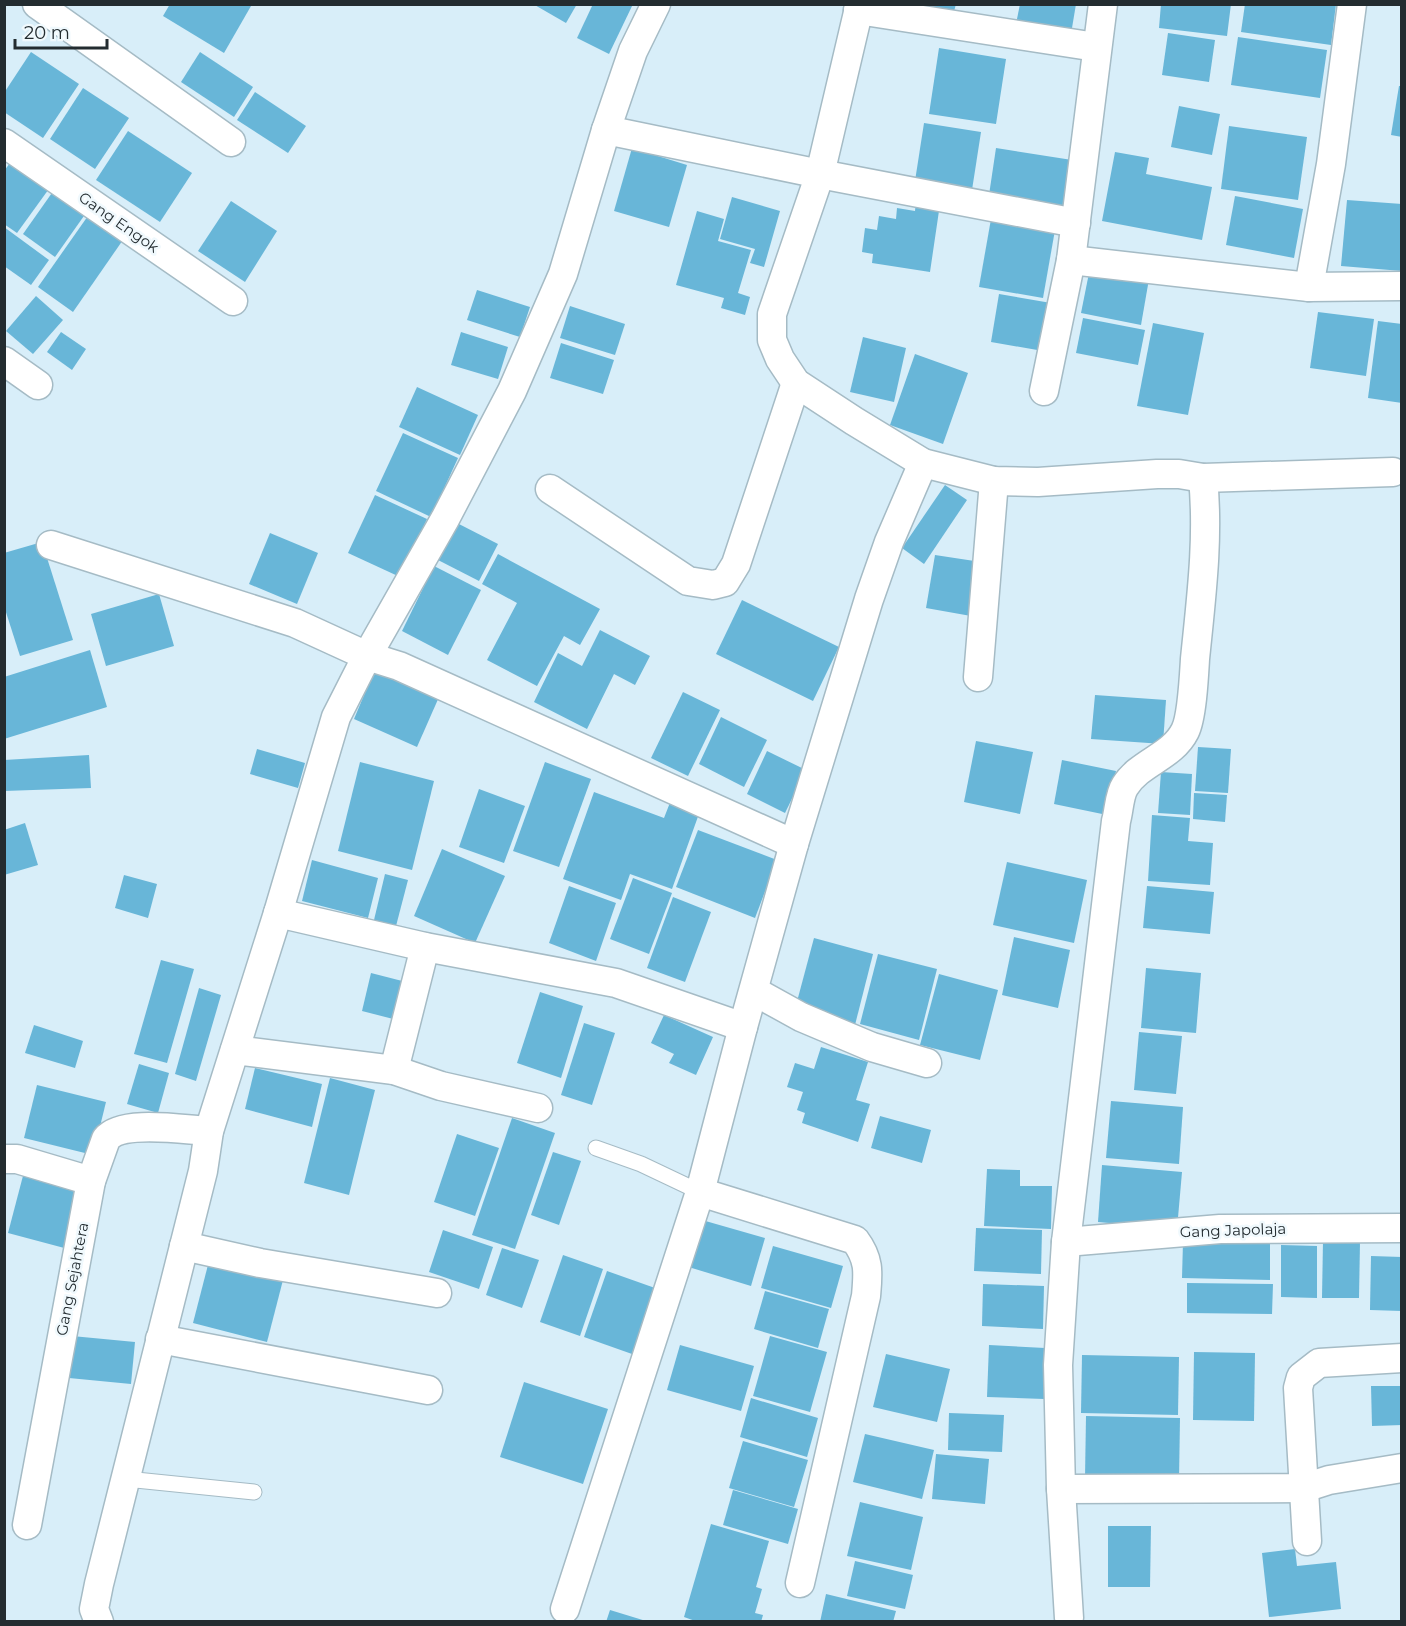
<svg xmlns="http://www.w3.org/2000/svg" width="1406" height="1626" font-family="Montserrat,sans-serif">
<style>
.building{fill:#68b6d8}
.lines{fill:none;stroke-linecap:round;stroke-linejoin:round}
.lane-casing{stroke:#a5bbc5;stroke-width:17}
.street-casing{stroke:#a5bbc5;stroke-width:31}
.lane{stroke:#fff;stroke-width:15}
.street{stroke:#fff;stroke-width:28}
.labels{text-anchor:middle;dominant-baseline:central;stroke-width:5;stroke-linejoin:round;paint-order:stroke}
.street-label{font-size:15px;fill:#232c30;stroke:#f0f9fd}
</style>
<rect width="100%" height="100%" fill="#d8eef9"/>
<g class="building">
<path d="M170,4H248L251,6L224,53L163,16Z"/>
<path d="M533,4H577L566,23Z"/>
<path d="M593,4H633L609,54L577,38Z"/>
<path d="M925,4H956L953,15L924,7Z"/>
<path d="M1020,4H1076L1071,34L1016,24Z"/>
<path d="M1161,4H1231L1227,36L1159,28Z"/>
<path d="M1245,4H1336L1331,45L1241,32Z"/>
<path d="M1168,33L1215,40L1209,82L1162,75Z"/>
<path d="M1238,37L1327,50L1320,98L1231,85Z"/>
<path d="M939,48L1006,59L996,124L929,114Z"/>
<path d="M31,52L79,84L43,138L4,112V93Z"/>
<path d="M200,52L253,87L234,117L181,82Z"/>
<path d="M1399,86H1402V137L1391,135Z"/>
<path d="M83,88L129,118L95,169L50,139Z"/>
<path d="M255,92L306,126L288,153L237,120Z"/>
<path d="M1179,106L1220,114L1212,155L1171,147Z"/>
<path d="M924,123L981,132L972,190L915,181Z"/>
<path d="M1229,126L1307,137L1298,200L1221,189Z"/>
<path d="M128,131L192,173L160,222L96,180Z"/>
<path d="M632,148L687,165L669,227L614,211Z"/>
<path d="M996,148L1072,160L1064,207L989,195Z"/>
<path d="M1115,152L1149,158L1146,174L1212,187L1202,240L1102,221Z"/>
<path d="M13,159L51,186L17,233L4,224V171Z"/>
<path d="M54,190L86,213L55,257L23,234Z"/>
<path d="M1235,196L1303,209L1294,258L1226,245Z"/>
<path d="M732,197L780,211L764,267L750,263L755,249L720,239Z"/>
<path d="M1347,200L1402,204V271L1341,266Z"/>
<path d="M231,201L277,231L245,282L198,251Z"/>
<path d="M916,201L940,204L930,272L872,263L873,254L862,252L865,228L877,230L879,216L896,219L897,208L915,211Z"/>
<path d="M697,211L724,219L718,241L751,250L738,293L750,297L745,315L721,308L724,298L676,285Z"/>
<path d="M90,213L125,237L73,312L38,287Z"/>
<path d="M991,219L1055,230L1043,298L979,287Z"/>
<path d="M4,227L49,260L31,285L4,266Z"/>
<path d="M1090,268L1149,279L1141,325L1081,313Z"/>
<path d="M477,290L530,307L520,337L467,320Z"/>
<path d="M999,294L1051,303L1043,351L991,342Z"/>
<path d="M36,296L63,320L33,354L6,331Z"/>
<path d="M570,306L625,324L615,355L560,338Z"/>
<path d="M1318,312L1374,319L1366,376L1310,368Z"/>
<path d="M1083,318L1145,330L1138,365L1076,353Z"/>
<path d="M1378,321L1402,324V403L1368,398Z"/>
<path d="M1153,323L1204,333L1188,415L1137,406Z"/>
<path d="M61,332L86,349L72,370L47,352Z"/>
<path d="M461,332L508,347L498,379L451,365Z"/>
<path d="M863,337L906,348L894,402L850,392Z"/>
<path d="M561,343L614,360L603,394L550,378Z"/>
<path d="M915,354L968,373L943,444L890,425Z"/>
<path d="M417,387L478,415L460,455L399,427Z"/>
<path d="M403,433L458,458L431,517L376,491Z"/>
<path d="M945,485L967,500L924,564L902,548Z"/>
<path d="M375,495L427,519L400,577L348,553Z"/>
<path d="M457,523L498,544L479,581L438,560Z"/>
<path d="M270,533L318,553L297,604L249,584Z"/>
<path d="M42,542L73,640L20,656L4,606V553Z"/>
<path d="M498,554L600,609L580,645L564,636L537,686L487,660L517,603L482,584Z"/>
<path d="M935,555L981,562L971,616L926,608Z"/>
<path d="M434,566L481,590L448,655L402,631Z"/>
<path d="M159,594L174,646L106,666L91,614Z"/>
<path d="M742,600L839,647L813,701L716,654Z"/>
<path d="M600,630L650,656L635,685L614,674L587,729L534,702L558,653L582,666Z"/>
<path d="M90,650L107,707L4,739V677Z"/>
<path d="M375,669L439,697L417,747L354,719Z"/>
<path d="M683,692L720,710L688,776L651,758Z"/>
<path d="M1095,695L1166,700L1163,744L1091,739Z"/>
<path d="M721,717L767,740L744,787L699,764Z"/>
<path d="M976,741L1033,752L1020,814L964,802Z"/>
<path d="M1198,747L1231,749L1228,793L1195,791Z"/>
<path d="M257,749L305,763L298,788L250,774Z"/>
<path d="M767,751L806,770L785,813L747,794Z"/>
<path d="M89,755L91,788L4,791V760Z"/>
<path d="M1062,760L1116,771L1107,815L1054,804Z"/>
<path d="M360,762L434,781L412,870L338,851Z"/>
<path d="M545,762L591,779L559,867L513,851Z"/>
<path d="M1161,772L1192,774L1190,815L1158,813Z"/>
<path d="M479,789L525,806L504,863L459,847Z"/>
<path d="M594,792L664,818L671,800L700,811L672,889L630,874L621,900L563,879Z"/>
<path d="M1194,793L1227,795L1225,822L1193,819Z"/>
<path d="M1152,815L1190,818L1188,841L1213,843L1210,885L1148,881Z"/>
<path d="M25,823L38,865L4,875V830Z"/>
<path d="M698,830L777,860L755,918L676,887Z"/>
<path d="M442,849L505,876L475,943L414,916Z"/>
<path d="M312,860L378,878L368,918L302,901Z"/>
<path d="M1007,862L1087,880L1074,943L993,925Z"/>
<path d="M385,874L408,880L396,926L374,920Z"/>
<path d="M124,875L157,884L148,918L115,908Z"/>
<path d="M633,878L672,893L649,954L610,939Z"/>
<path d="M569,886L616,903L596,961L549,943Z"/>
<path d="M1147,886L1214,892L1210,934L1143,928Z"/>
<path d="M673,897L711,912L685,982L647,968Z"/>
<path d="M1014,937L1070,950L1058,1008L1002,995Z"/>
<path d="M814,938L873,954L855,1025L795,1009Z"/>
<path d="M878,954L937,969L919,1040L860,1024Z"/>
<path d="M161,960L194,969L167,1063L134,1054Z"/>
<path d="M1146,968L1201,973L1196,1033L1141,1028Z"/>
<path d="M371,973L410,983L401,1021L362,1011Z"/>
<path d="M939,974L998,990L980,1060L920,1045Z"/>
<path d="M199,988L221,995L196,1081L175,1074Z"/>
<path d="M540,992L583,1006L561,1078L517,1063Z"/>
<path d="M664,1015L713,1037L696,1075L669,1063L674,1054L651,1043Z"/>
<path d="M584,1023L615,1033L592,1105L561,1095Z"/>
<path d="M34,1025L83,1041L75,1068L25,1053Z"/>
<path d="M1139,1032L1182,1036L1176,1094L1134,1090Z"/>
<path d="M821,1047L868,1062L856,1100L870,1104L858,1142L802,1123L805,1113L797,1110L803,1092L787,1087L795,1063L814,1069Z"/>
<path d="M139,1064L169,1073L158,1113L127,1104Z"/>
<path d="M255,1068L322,1084L312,1127L245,1109Z"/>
<path d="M330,1078L375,1090L349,1195L304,1183Z"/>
<path d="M37,1085L106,1102L93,1155L24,1138Z"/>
<path d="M1111,1101L1183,1107L1179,1164L1106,1158Z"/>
<path d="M880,1116L931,1130L922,1163L871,1148Z"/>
<path d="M512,1118L555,1133L515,1249L472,1235Z"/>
<path d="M457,1134L499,1148L475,1216L434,1202Z"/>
<path d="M553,1152L581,1161L559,1225L531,1215Z"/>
<path d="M1102,1165L1182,1172L1177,1229L1098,1222Z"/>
<path d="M987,1169L1020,1170V1186H1052L1051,1229L984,1226Z"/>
<path d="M24,1172L83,1187L68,1249L8,1233Z"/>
<path d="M695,1218L765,1238L751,1286L682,1265Z"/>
<path d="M976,1228L1042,1230L1041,1274L974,1271Z"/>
<path d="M443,1230L493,1247L479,1289L429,1272Z"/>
<path d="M1323,1241L1360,1242L1359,1298H1322Z"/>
<path d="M1183,1242L1270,1244V1280L1182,1278Z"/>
<path d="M1281,1245L1317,1246V1298L1281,1297Z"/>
<path d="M773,1246L843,1266L831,1308L761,1288Z"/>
<path d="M502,1248L539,1260L522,1308L486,1295Z"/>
<path d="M563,1255L603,1269L580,1336L540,1322Z"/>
<path d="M1371,1256L1402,1257V1311L1370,1310Z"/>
<path d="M209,1261L283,1280L267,1342L193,1323Z"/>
<path d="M607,1271L655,1288L632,1354L584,1337Z"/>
<path d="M1187,1283L1273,1284L1272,1314L1187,1313Z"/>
<path d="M983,1284L1044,1286L1043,1329L982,1326Z"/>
<path d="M765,1291L829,1309L818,1348L754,1329Z"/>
<path d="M72,1336L135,1342L131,1384L69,1378Z"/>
<path d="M770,1336L827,1352L810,1412L753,1396Z"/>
<path d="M680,1345L754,1366L741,1411L667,1390Z"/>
<path d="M989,1345L1045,1348L1044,1399L987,1397Z"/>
<path d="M1194,1352L1255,1353L1254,1421L1193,1420Z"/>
<path d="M886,1354L950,1369L937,1422L873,1407Z"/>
<path d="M1082,1355L1179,1357L1178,1415L1081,1413Z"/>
<path d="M524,1382L608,1409L583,1484L500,1457Z"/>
<path d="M1371,1386H1402V1425L1372,1426Z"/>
<path d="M751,1398L818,1418L807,1457L740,1437Z"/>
<path d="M949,1413L1004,1415L1002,1452L948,1450Z"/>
<path d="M1086,1416L1180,1418L1179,1480L1085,1478Z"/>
<path d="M865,1434L934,1450L922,1499L853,1482Z"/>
<path d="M743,1441L808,1460L794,1507L729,1488Z"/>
<path d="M936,1454L989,1459L985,1504L932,1499Z"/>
<path d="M733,1490L798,1509L788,1544L723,1525Z"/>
<path d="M860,1502L923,1517L911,1570L847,1556Z"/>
<path d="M711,1524L769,1541L756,1587L762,1589L755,1613L763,1615L761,1622H698L684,1617Z"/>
<path d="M1108,1526H1151L1150,1587H1108Z"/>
<path d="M1295,1549L1297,1566L1336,1562L1341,1609L1269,1617L1262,1553Z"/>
<path d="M855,1561L913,1575L905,1609L847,1596Z"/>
<path d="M826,1594L896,1611L893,1622H820Z"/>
<path d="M610,1610L646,1621V1622H606Z"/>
</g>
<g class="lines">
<g class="lane-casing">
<g id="lane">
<path d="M596,1148L641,1164L700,1192"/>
<path d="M126,1479L254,1492"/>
</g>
</g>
<g class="street-casing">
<g id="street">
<path d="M37,4L231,142"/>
<path d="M860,4L820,174L772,314V340L780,359L796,383L854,421L923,463L994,481L1038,482L1157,474H1179L1203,478L1393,472"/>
<path d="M858,10L1096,47"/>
<path d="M606,130L820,174L1076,223"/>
<path d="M4,143L233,301"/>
<path d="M1071,260L1309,287L1402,286"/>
<path d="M1309,287L1331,164L1352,4"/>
<path d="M4,361L38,385"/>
<path d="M1044,391L1071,260L1103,4"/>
<path d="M550,489L688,581L713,585L725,582L736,564L796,383"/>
<path d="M51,545L295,623L367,656L399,666L794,844"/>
<path d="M978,677L994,481"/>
<path d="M278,913L425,947L616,983L743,1027"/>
<path d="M754,991L801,1017L872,1047L927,1063"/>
<path d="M235,1050L394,1070L441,1086L538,1108"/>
<path d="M394,1070L425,947"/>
<path d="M4,1159H17L91,1181"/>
<path d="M700,1192L855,1240C870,1260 868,1273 866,1296L800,1583"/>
<path d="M1066,1242L1220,1229L1402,1228"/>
<path d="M184,1246L260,1263L437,1293"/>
<path d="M160,1339L428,1390"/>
<path d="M1061,1489L1304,1488L1329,1480L1402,1468"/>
<path d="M27,1525L91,1181L106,1139C122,1119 184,1130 209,1131"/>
<path d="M1307,1541L1298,1388L1301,1377L1319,1363L1402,1358"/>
<path d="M565,1609L700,1192L743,1027L794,844L869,599L889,542L923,463"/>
<path d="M1069,1618L1061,1489L1058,1365L1066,1242L1116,821C1119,811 1119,795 1125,786C1140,762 1172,757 1185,731C1192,717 1194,676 1195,659C1201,599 1209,539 1203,478"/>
<path d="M99,1622L94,1609L99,1584L203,1171L209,1131L278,913L336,717L367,656L445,519L512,391L563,274L606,130L633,51L656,4"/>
</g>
</g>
<use href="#lane" class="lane"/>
<use href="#street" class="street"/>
</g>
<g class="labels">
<g class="street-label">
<text transform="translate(119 222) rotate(35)">Gang Engok</text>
<text transform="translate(1233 1230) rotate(-2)">Gang Japolaja</text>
<text transform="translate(72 1279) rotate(-79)">Gang Sejahtera</text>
</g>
</g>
<rect width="1406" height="1626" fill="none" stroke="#232c30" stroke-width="12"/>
<path d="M15 39v9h92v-9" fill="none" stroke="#232c30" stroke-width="3"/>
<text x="24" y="39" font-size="18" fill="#232c30" stroke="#f0f9fd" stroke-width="4.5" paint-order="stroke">20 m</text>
</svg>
